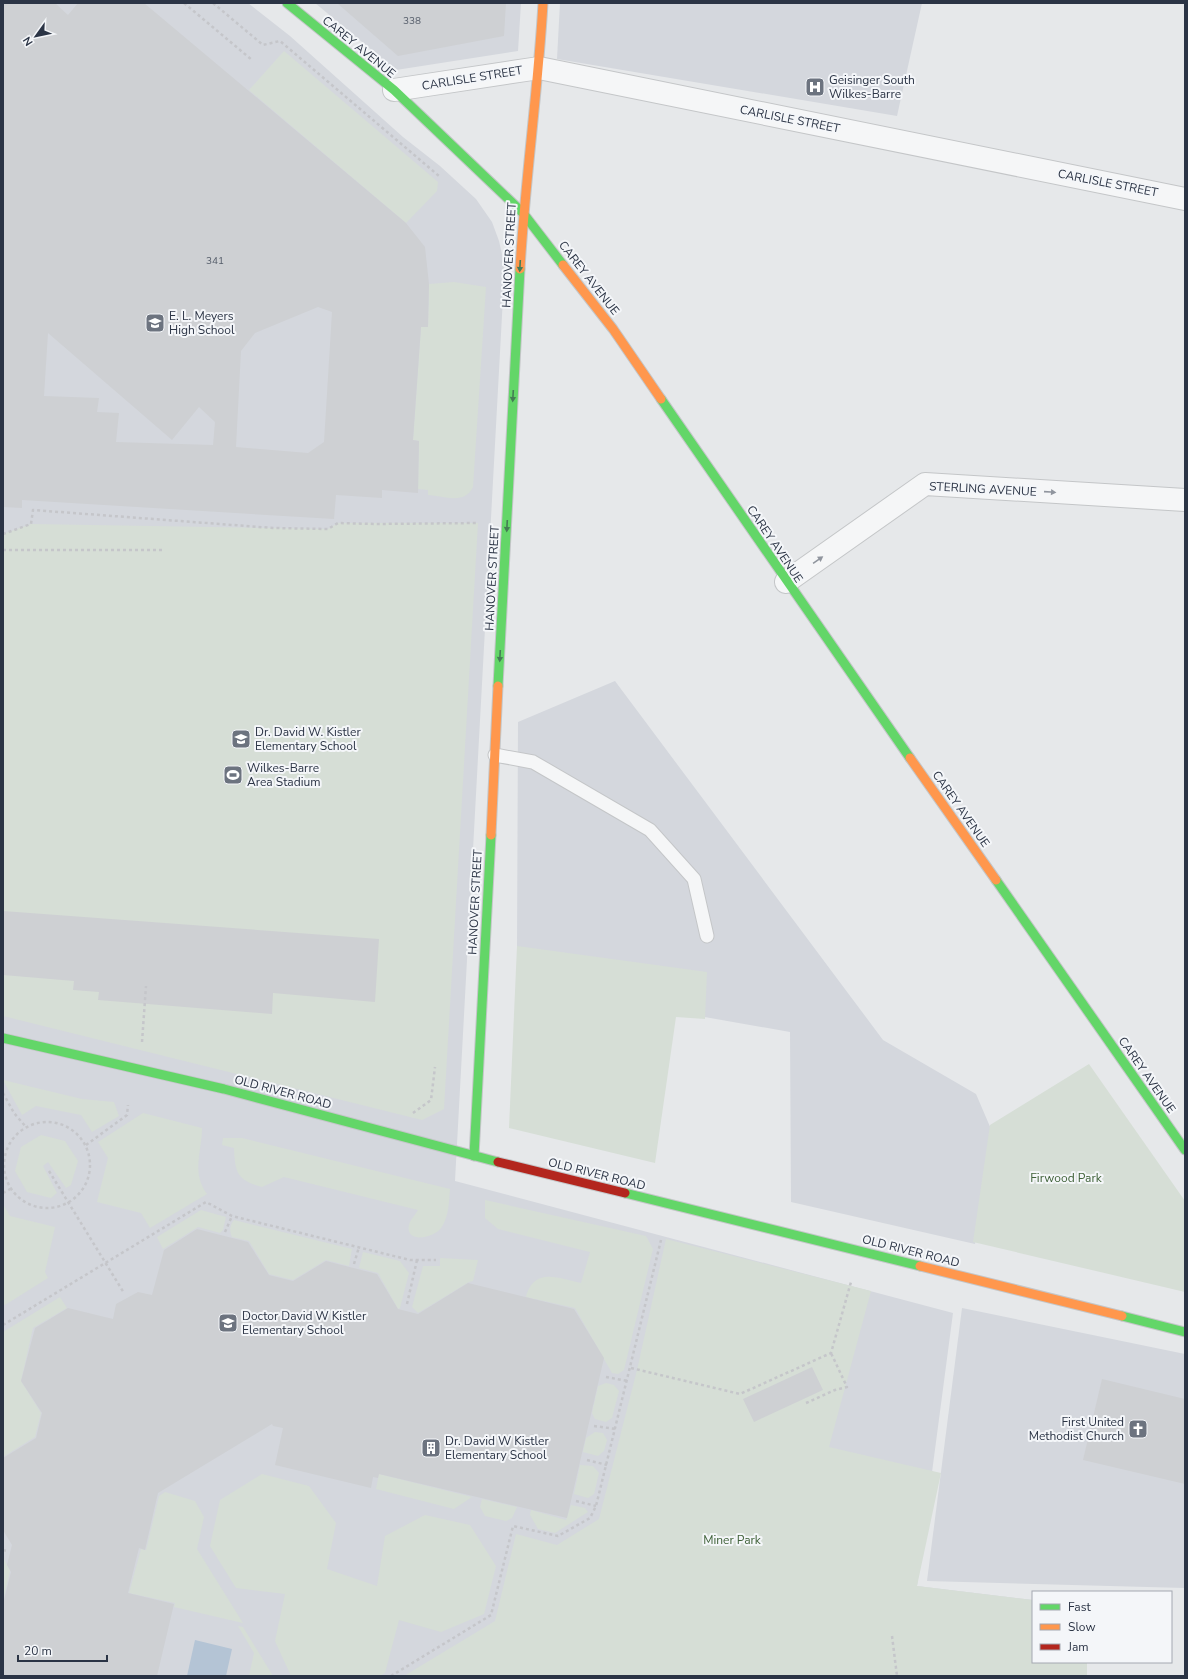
<svg xmlns="http://www.w3.org/2000/svg" width="1188" height="1679" font-family="'Nunito Sans',sans-serif">
<style>
.built{fill:#d4d7dd}
.green{fill:#d6ded6}
.water{fill:#b4c4d5}
.building{fill:#ced0d3;fill-rule:evenodd}
.lines{fill:none;stroke-linecap:round;stroke-linejoin:round}
.lane-casing{stroke:#c4c6c8;stroke-width:15}
.street-casing{stroke:#c4c6c8;stroke-width:24}
.fast-casing{stroke:#c4c6c8;stroke-width:11}
.slow-casing{stroke:#c4c6c8;stroke-width:11}
.jam-casing{stroke:#c4c6c8;stroke-width:11}
.path{stroke:#c5c6ca;stroke-width:2.5;stroke-dasharray:3 3;stroke-linecap:butt}
.lane{stroke:#f5f6f7;stroke-width:13}
.street{stroke:#f5f6f7;stroke-width:22}
.fast{stroke:#63d668;stroke-width:9}
.slow{stroke:#ff974d;stroke-width:9}
.jam{stroke:#b3261e;stroke-width:9}
.oneway{fill:#447d55}
.oneway2{fill:#90959e}
.labels{text-anchor:middle;dominant-baseline:central;stroke-width:4;stroke-linejoin:round;paint-order:stroke}
.number-label{font-size:10px;fill:#545c69}
.street-label{font-size:12px;fill:#2b3445;stroke:#f4f6f9}
.poi-label{font-size:12px;fill:#2b3445;stroke:#f4f6f9;text-anchor:start}
.park-label{font-size:12px;fill:#3f6138;stroke:#f4f6f9}
</style>
<rect width="100%" height="100%" fill="#e6e8ea"/>
<g class="built">
<path d="M3,3H248L290,36L403,137L440,166L476,199L492,222L499,241L504,263L503,297L455,1181L953,1313L917,1586L1033,1600V1662H1087V1676H3Z"/>
<path d="M315,3H521L518,51L396,70Z"/>
<path d="M560,3H922L897,116L557,59Z"/>
<path d="M615,681L883,1040L976,1094L991,1129L975,1244L791,1202L790,1032L699,1016L517,949L518,722Z"/>
<path d="M962,1308L1185,1354V1588L927,1581Z"/>
</g>
<g class="green">
<path d="M284,51L438,182L437,191L406,223L249,90Z"/>
<path d="M454,282L486,287L473,487C465,505 444,496 428,495V490L418,489L419,441L413,440L421,327H428L429,284Z"/>
<path d="M338,523H478L444,1109L422,1120L3,1016V534L31,524L328,529Z"/>
<path d="M517,946L707,972L705,1019L676,1017L655,1163L509,1128Z"/>
<path d="M1089,1064L1185,1201V1292L973,1242L990,1125Z"/>
<path d="M3,1080L82,1099L114,1102L119,1116L92,1132L81,1115L36,1106L22,1115Z"/>
<path d="M143,1113L202,1128C202,1152 191,1172 207,1194L150,1228L141,1213L97,1202L108,1158L98,1142Z"/>
<path d="M41,1135L65,1141L78,1161L71,1185L66,1188L48,1162L43,1166L57,1193L51,1198L27,1192L15,1171L21,1147Z"/>
<path d="M223,1138H242L450,1189C449,1201 449,1217 441,1228C434,1238 405,1244 409,1225C410,1220 416,1214 418,1210L284,1177L262,1187C237,1180 235,1173 234,1148L222,1145Z"/>
<path d="M485,1200L646,1236L653,1249L624,1370L618,1374L612,1373L575,1308L526,1297C534,1267 558,1278 581,1283L590,1252L498,1229L485,1218Z"/>
<path d="M3,1204L10,1216L55,1227L45,1272L48,1278L5,1305L3,1304Z"/>
<path d="M201,1210L226,1217L223,1230L220,1233L198,1227L163,1249L157,1237Z"/>
<path d="M234,1220L352,1249L349,1266L326,1260L293,1280L269,1274L249,1241L232,1237C229,1230 230,1225 234,1220Z"/>
<path d="M666,1239L871,1291L829,1447L941,1473L917,1586L1033,1600V1662H1087V1676H404L495,1621L516,1534L557,1545L599,1519L637,1370Z"/>
<path d="M363,1252L400,1261L409,1273L400,1308L398,1309L378,1273L359,1268Z"/>
<path d="M440,1258L478,1260L473,1281L469,1282L418,1313L412,1307L423,1266H440Z"/>
<path d="M60,1297L67,1308L33,1328L21,1381L41,1413L35,1437L3,1457V1332Z"/>
<path d="M606,1383L614,1385L619,1391L612,1418L606,1422L595,1419L592,1413L598,1386Z"/>
<path d="M595,1432L603,1433L607,1440L604,1451L598,1456L583,1452L586,1438Z"/>
<path d="M580,1465L593,1466L599,1473L594,1494L588,1498L574,1494Z"/>
<path d="M262,1474L309,1486L336,1523L327,1569L377,1586L385,1536L425,1515L470,1525L496,1566L484,1614L441,1632L399,1620L385,1673L380,1676H291L275,1641L285,1594L236,1588L210,1546L220,1500Z"/>
<path d="M379,1474L472,1497L454,1509L376,1489Z"/>
<path d="M165,1492L195,1501L204,1517L197,1549L243,1623L174,1607L175,1603L129,1593L141,1549L146,1550L159,1496Z"/>
<path d="M482,1499L517,1507L512,1518L506,1521L485,1516L480,1507Z"/>
<path d="M571,1505L585,1508L588,1512L555,1533L538,1529L530,1515L531,1510L566,1520Z"/>
<path d="M3,1557L10,1571L3,1601Z"/>
<path d="M238,1626L243,1627L273,1676H249L254,1653Z"/>
</g>
<path class="water" d="M195,1640L232,1649L226,1676H187Z"/>
<g class="building">
<path d="M3,3H55L68,15L78,3H144L406,223L425,247L429,284L428,327H421L413,440L419,441L418,493L382,490V498L336,495L334,519L22,500V508L3,507ZM318,307L332,312L324,442L308,453L236,447L241,351L255,333ZM48,333L172,440L199,407L215,422L213,445L116,442L119,413L97,412L99,398L44,396Z"/>
<path d="M337,3H506L504,36L398,56Z"/>
<path d="M3,911L379,939L375,1002L273,993L272,1014L98,1000L99,992L73,990L74,981L3,975Z"/>
<path d="M197,1229L248,1242L269,1275L293,1281L326,1261L377,1274L398,1309L418,1314L468,1283L574,1309L604,1358L567,1518L379,1474L378,1478L373,1477L371,1488L275,1465L283,1428L273,1426L272,1424L158,1493L145,1550L139,1548L128,1593L174,1604L157,1676H3V1604L11,1572L7,1565L12,1545L3,1530V1458L36,1438L42,1413L21,1381L35,1328L68,1308L113,1319L116,1304L138,1292L152,1295L164,1250Z"/>
<path d="M812,1367L823,1390L754,1422L743,1399Z"/>
<path d="M1102,1379L1185,1399V1484L1083,1460Z"/>
</g>
<g class="lines">
<g class="lane-casing">
<path id="lane" d="M495,755L533,762L650,830L694,879L707,936"/>
</g>
<g class="street-casing">
<g id="street">
<path d="M394,90L539,68L1185,199"/>
<path d="M786,582L925,484L1185,500"/>
</g>
</g>
<g class="fast-casing">
<g id="fast">
<path d="M287,3L394,90L523,213L563,265"/>
<path d="M661,399L910,758"/>
<path d="M498,686L520,269"/>
<path d="M996,880L1185,1150"/>
<path d="M3,1038L224,1089L498,1162"/>
<path d="M474,1156L491,835"/>
<path d="M625,1193L920,1266"/>
<path d="M1122,1316L1185,1332"/>
</g>
</g>
<g class="slow-casing">
<g id="slow">
<path d="M563,265L613,329L661,399"/>
<path d="M520,269C525,180 538,92 543,3"/>
<path d="M910,758L996,880"/>
<path d="M491,835L498,686"/>
<path d="M920,1266L1122,1316"/>
</g>
</g>
<g class="jam-casing">
<path id="jam" d="M498,1162L625,1193"/>
</g>
<g class="path">
<path d="M184,3L252,60"/>
<path d="M213,3L263,45L280,41L439,176"/>
<path d="M3,534L31,524L33,510L273,528L328,529L338,523L376,524L478,523"/>
<path d="M3,550H163"/>
<path d="M142,1042L146,986"/>
<path d="M3,1093L14,1113L26,1127"/>
<path d="M413,1113L431,1100L435,1067"/>
<circle cx="47" cy="1165" r="43"/>
<path d="M86,1145L127,1115L128,1105"/>
<path d="M49,1171L124,1293"/>
<path d="M3,1193L12,1188"/>
<path d="M225,1232L232,1216"/>
<path d="M354,1264L359,1247"/>
<path d="M407,1304L417,1260"/>
<path d="M3,1325L206,1202L232,1216L410,1260H436"/>
<path d="M631,1368L740,1394L831,1353L851,1282"/>
<path d="M606,1377L628,1381"/>
<path d="M806,1403L835,1390L847,1387L831,1353"/>
<path d="M594,1426L616,1429"/>
<path d="M587,1460L607,1465"/>
<path d="M576,1501L596,1506"/>
<path d="M3,1550L7,1551"/>
<path d="M892,1636L897,1676"/>
<path d="M391,1676L491,1615L513,1526L558,1536L590,1518L596,1506L661,1240"/>
</g>
<use href="#lane" class="lane"/>
<use href="#street" class="street"/>
<use href="#fast" class="fast"/>
<use href="#slow" class="slow"/>
<use href="#jam" class="jam"/>
</g>
<defs><path id="oneway-solid" d="M-6-.8H1V-3.2L6.5 0L1 3.2V.8H-6Z"/></defs>
<g class="oneway">
<use href="#oneway-solid" transform="translate(520 266) rotate(93)"/>
<use href="#oneway-solid" transform="translate(513 396) rotate(93)"/>
<use href="#oneway-solid" transform="translate(507 526) rotate(93)"/>
<use href="#oneway-solid" transform="translate(500 656) rotate(93)"/>
</g>
<g class="oneway2">
<use href="#oneway-solid" transform="translate(1050 492) rotate(4)"/>
<use href="#oneway-solid" transform="translate(818 560) rotate(-35)"/>
</g>
<defs>
<g id="hospital-square" transform="scale(1)"><rect x="-9" y="-9" width="18" height="18" rx="4" fill="#6c737f" stroke="#f4f6f9"/><path d="M-5-5h3v3.5h4V-5h3V5h-3V1.5h-4V5h-3Z" fill="#fff"/></g>
<g id="school-square" transform="scale(1)"><rect x="-9" y="-9" width="18" height="18" rx="4" fill="#6c737f" stroke="#f4f6f9"/><path d="M0-5L7-2L0 1L-7-2ZM-4 1L0 2.5L4 1V4Q0 6-4 4Z" fill="#fff"/></g>
<g id="stadium-square" transform="scale(1)"><rect x="-9" y="-9" width="18" height="18" rx="4" fill="#6c737f" stroke="#f4f6f9"/><path d="M0-5a6.5 5 0 1 0 0 10a6.5 5 0 1 0 0-10ZM-3.5-1.8h7v3.6h-7Z" fill="#fff"/></g>
<g id="church-square" transform="scale(1)"><rect x="-9" y="-9" width="18" height="18" rx="4" fill="#6c737f" stroke="#f4f6f9"/><path d="M-1.2-6h2.4v3.5h3.3v2.4h-3.3V6h-2.4V-.1h-3.3v-2.4h3.3Z" fill="#fff"/></g>
<g id="building-square" transform="scale(1)"><rect x="-9" y="-9" width="18" height="18" rx="4" fill="#6c737f" stroke="#f4f6f9"/><path d="M-4-6H4V6H1V3H-1V6H-4ZM-2.5-4.3h1.7v1.8h-1.7ZM.8-4.3h1.7v1.8H.8ZM-2.5-1h1.7V.8h-1.7ZM.8-1h1.7V.8H.8Z" fill="#fff"/></g>
</defs>
<g fill-rule="evenodd">
<use href="#hospital-square" x="815" y="87"/>
<use href="#school-square" x="155" y="323"/>
<use href="#school-square" x="241" y="739"/>
<use href="#stadium-square" x="233" y="775"/>
<use href="#school-square" x="228" y="1323"/>
<use href="#church-square" x="1138" y="1429"/>
<use href="#building-square" x="431" y="1448"/>
</g>
<g class="labels">
<g class="number-label">
<text x="412" y="21">338</text>
<text x="215" y="261">341</text>
</g>
<g class="street-label">
<text transform="translate(359 47) rotate(39)">CAREY AVENUE</text>
<text transform="translate(472 78) rotate(-9)">CARLISLE STREET</text>
<text transform="translate(790 119) rotate(11)">CARLISLE STREET</text>
<text transform="translate(1108 183) rotate(11)">CARLISLE STREET</text>
<text transform="translate(509 255) rotate(-87)">HANOVER STREET</text>
<text transform="translate(589 278) rotate(52)">CAREY AVENUE</text>
<text transform="translate(983 489) rotate(3)">STERLING AVENUE</text>
<text transform="translate(775 544) rotate(56)">CAREY AVENUE</text>
<text transform="translate(492 578) rotate(-87)">HANOVER STREET</text>
<text transform="translate(961 809) rotate(55)">CAREY AVENUE</text>
<text transform="translate(475 902) rotate(-87)">HANOVER STREET</text>
<text transform="translate(1147 1075) rotate(55)">CAREY AVENUE</text>
<text transform="translate(283 1092) rotate(15)">OLD RIVER ROAD</text>
<text transform="translate(597 1174) rotate(14)">OLD RIVER ROAD</text>
<text transform="translate(911 1251) rotate(14)">OLD RIVER ROAD</text>
</g>
<g class="poi-label">
<text x="829" y="80">Geisinger South<tspan x="829" dy="14">Wilkes-Barre</tspan></text>
<text x="169" y="316">E. L. Meyers<tspan x="169" dy="14">High School</tspan></text>
<text x="255" y="732">Dr. David W. Kistler<tspan x="255" dy="14">Elementary School</tspan></text>
<text x="247" y="768">Wilkes-Barre<tspan x="247" dy="14">Area Stadium</tspan></text>
<text x="242" y="1316">Doctor David W Kistler<tspan x="242" dy="14">Elementary School</tspan></text>
<text x="1124" y="1422" text-anchor="end">First United<tspan x="1124" dy="14">Methodist Church</tspan></text>
<text x="445" y="1441">Dr. David W Kistler<tspan x="445" dy="14">Elementary School</tspan></text>
</g>
<g class="park-label">
<text x="1066" y="1178">Firwood Park</text>
<text x="732" y="1540">Miner Park</text>
</g>
</g>
<rect width="1188" height="1679" fill="none" stroke="#2b3445" stroke-width="8"/>
<rect x="1032" y="1591" width="140" height="72" fill="#f4f6f9" stroke="#a4a8b1"/>
<rect x="1040" y="1604" width="20" height="6" fill="#63d668" stroke="#a4a8b1"/>
<text x="1068" y="1611" font-size="12" fill="#2b3445">Fast</text>
<rect x="1040" y="1624" width="20" height="6" fill="#ff974d" stroke="#a4a8b1"/>
<text x="1068" y="1631" font-size="12" fill="#2b3445">Slow</text>
<rect x="1040" y="1644" width="20" height="6" fill="#b3261e" stroke="#a4a8b1"/>
<text x="1068" y="1651" font-size="12" fill="#2b3445">Jam</text>
<g transform="translate(36 36) rotate(237)" stroke="#f4f6f9" stroke-width="3" paint-order="stroke">
<path d="M0-3L7 15L0 10L-7 15Z" fill="#2b3445"/>
<text y="-6" font-size="11" font-weight="bold" text-anchor="middle" fill="#2b3445">N</text>
</g>
<path d="M18 1655v6h89v-6" fill="none" stroke="#2b3445" stroke-width="2"/>
<text x="24" y="1655" font-size="12" fill="#2b3445" stroke="#f4f6f9" stroke-width="3" paint-order="stroke">20 m</text>
</svg>
